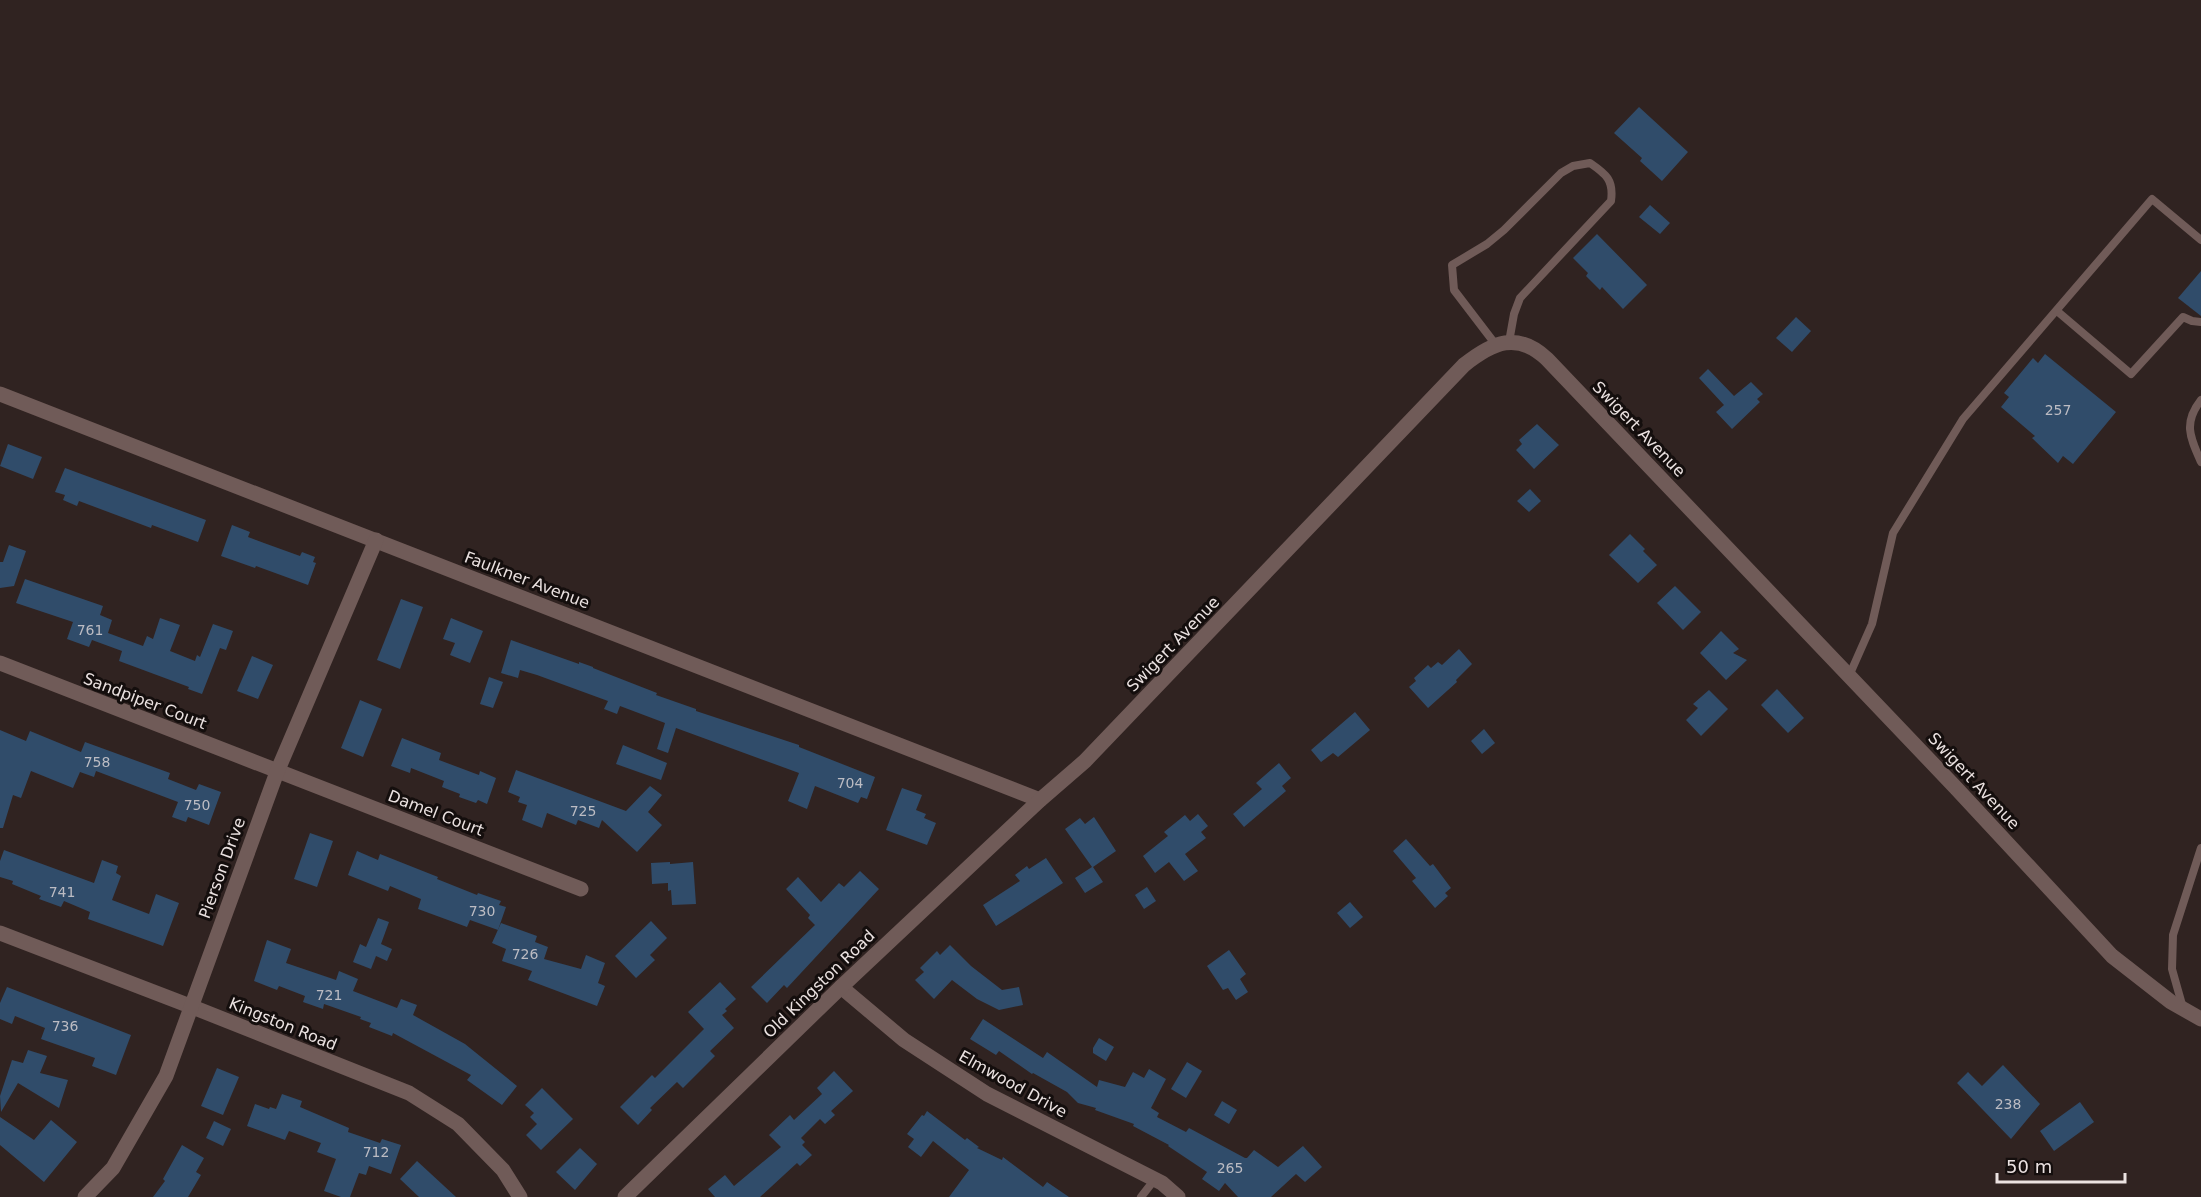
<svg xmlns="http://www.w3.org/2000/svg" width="2201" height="1197" font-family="'DejaVu Sans',sans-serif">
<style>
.building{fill:#304c6a}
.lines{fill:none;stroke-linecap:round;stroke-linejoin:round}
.lane{stroke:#705b58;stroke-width:8}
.street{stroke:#705b58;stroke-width:15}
.labels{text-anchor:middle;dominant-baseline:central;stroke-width:6;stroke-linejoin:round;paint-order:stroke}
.number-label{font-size:14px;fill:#bcbcc3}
.street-label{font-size:16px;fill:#ebe2e1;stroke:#140e0d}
</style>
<rect width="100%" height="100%" fill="#302321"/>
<g class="building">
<path d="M1639,107L1688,152L1662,181L1640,161L1642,158L1614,133Z"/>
<path d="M1650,205L1670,223L1660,234L1639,217Z"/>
<path d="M1597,234L1647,285L1623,309L1602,287L1600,290L1586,276L1588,273L1573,258Z"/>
<path d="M2201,271V316L2178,298Z"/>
<path d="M1796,317L1811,331L1792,352L1776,338Z"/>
<path d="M2045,354L2116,412L2073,464L2063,456L2058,463L2032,438L2035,436L2001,407L2009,397L2004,393L2033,358L2038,363Z"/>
<path d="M1708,369L1734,396L1751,382L1763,394L1757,399L1760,402L1732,429L1716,412L1724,405L1699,378Z"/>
<path d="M1537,424L1559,445L1534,469L1516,450L1522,444L1519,440Z"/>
<path d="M8,444L42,457L33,479L0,466Z"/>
<path d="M65,468L206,520L198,542L152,525L151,528L79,501L77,506L63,500L65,495L55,492Z"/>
<path d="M1530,489L1541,501L1529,512L1517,501Z"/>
<path d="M232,525L250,532L248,537L264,543L300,556L302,552L315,557L313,562L316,563L308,585L256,566L255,568L221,556Z"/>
<path d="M1630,534L1645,549L1643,551L1657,565L1638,583L1609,555Z"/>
<path d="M9,545L26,551L14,586L0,588V562H3Z"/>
<path d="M25,579L103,606L100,615L112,620L108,633L143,646L147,636L153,639L160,618L180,625L170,651L195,661L197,655L200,657L213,624L233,631L226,650L220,648L202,694L188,689L189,687L119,661L122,651L92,640L89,647L67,639L73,622L16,603Z"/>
<path d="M1675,586L1701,612L1683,630L1657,603Z"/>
<path d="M401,599L423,607L400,669L377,660Z"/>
<path d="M451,618L483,631L470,663L450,655L455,643L443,639Z"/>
<path d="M1721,631L1739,649L1733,653L1747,660L1726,680L1700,653Z"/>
<path d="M511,640L579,664V662L593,667V668L657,693L656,695L696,709V711L799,745V747L875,777L867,799L861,797L858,803L815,786L807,809L788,801L799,773L676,728L668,753L657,749L665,723L620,706L617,714L604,709L608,701L537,675L520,670L518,678L501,673Z"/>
<path d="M1459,649L1472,664L1456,680L1457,682L1428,708L1409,687L1416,681L1414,678L1428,665L1431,668L1438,662L1442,665Z"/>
<path d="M252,656L273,665L258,699L237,691Z"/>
<path d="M489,677L503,682L493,708L480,704Z"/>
<path d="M1777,689L1804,718L1788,733L1761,705Z"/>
<path d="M1709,690L1728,709L1701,736L1686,720L1698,708L1693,704Z"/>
<path d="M360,700L382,709L363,757L341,748Z"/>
<path d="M1355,712L1370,730L1338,757L1333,753L1321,762L1311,750Z"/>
<path d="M1484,729L1495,743L1482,754L1471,741Z"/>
<path d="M0,730L26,741L30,731L81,752L85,742L170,773L168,779L196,790L199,784L221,792L209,825L188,817L186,822L172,817L178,802L96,771L94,777L80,772L73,788L31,771L21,798L13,795L3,828H0Z"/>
<path d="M402,738L441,753L439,760L479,775L480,771L496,778L487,804L478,800L476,803L459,797L460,794L442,787L444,781L411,768L410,773L391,766Z"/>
<path d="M623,745L667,763L661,780L616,764Z"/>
<path d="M1279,763L1291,778L1282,786L1286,791L1244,827L1233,814L1262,789L1256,783Z"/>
<path d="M516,770L626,811L650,786L662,795L648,812L662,825L637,852L602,820L599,828L578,820L576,825L547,813L542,828L522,820L527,805L518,802L520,797L508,792Z"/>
<path d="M902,788L922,795L916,810L926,814L924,818L936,823L927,845L886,830Z"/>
<path d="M1198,814L1208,826L1201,832L1206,838L1185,854L1198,871L1184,881L1169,862L1155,873L1143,856L1168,836L1164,832L1185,815L1190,821Z"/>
<path d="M1094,817L1116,851L1093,867L1103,882L1085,893L1075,878L1092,867L1065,829L1080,818L1085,824Z"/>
<path d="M310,833L333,841L317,887L294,879Z"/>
<path d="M1406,839L1430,866L1433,864L1451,888L1445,893L1448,896L1435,908L1412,881L1416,878L1393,851Z"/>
<path d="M4,850L94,883L102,860L118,866L116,873L121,876L112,900L149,914L156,894L179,903L163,946L88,919L90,912L64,901L61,907L39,899L41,896L12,884L13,881L0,877V861Z"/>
<path d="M357,851L378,860L380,854L438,877L437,879L477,895L478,893L501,901L499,905L506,907L498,930L470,920L467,927L418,909L421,899L390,886L388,891L348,875Z"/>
<path d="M1046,858L1063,883L996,926L983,905L1020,881L1015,875L1027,866L1029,869Z"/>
<path d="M670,862V864L693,862L696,904L672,905L671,890L668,891V883L652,884L651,863Z"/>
<path d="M860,871L879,889L787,988L784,985L767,1003L751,987L815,925L808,918L810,915L786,889L798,877L821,902L839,883L844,887Z"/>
<path d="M1147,887L1156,901L1144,909L1135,895Z"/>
<path d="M1350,902L1363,917L1350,928L1337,913Z"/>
<path d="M378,918L389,922L381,944L392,949L387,961L376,956L371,969L353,962L360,944L366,947Z"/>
<path d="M651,921L667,938L650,955L655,960L636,978L615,956Z"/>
<path d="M501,923L537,936L535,942L548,947L544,959L581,969L586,955L605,963L598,983L605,986L597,1006L528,980L532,971L502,961L506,949L492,943Z"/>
<path d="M267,940L291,949L286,963L336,980L339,971L358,979L353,991L397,1008L401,999L417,1005L413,1015L465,1044L517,1086L502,1105L467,1080L471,1075L393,1033L392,1036L369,1027L371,1023L360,1019L361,1017L324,1004L323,1009L303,1002L305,996L279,986L277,990L254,981Z"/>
<path d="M950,945L971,966L1002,990L1019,987L1023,1005L999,1010L977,999L952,980L934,999L915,980L924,972L920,968L937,951L940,955Z"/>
<path d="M1229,950L1246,974L1240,979L1248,992L1236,1000L1228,988L1223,990L1207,966Z"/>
<path d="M720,982L736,999L725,1009L727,1011L722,1015L734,1028L710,1051L715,1056L683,1088L677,1082L650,1108L652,1110L638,1125L620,1107L652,1075L655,1078L704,1029L688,1012Z"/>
<path d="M7,987L131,1035L116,1075L92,1066L95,1058L41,1039L45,1028L15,1016L12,1024L0,1019V1003Z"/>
<path d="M983,1019L1043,1058L1047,1052L1097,1087L1099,1080L1125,1087L1133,1072L1144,1078L1149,1069L1166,1079L1151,1108L1159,1113L1157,1117L1186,1132L1189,1128L1245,1158H1247L1254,1150L1278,1167L1303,1146L1322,1167L1305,1182L1296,1174L1271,1197H1238L1225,1183L1219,1191L1202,1179L1207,1172L1168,1146L1169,1145L1133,1126L1134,1124L1095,1110L1096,1108L1078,1103L1067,1092L1033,1073L1032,1074L999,1051L996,1055L970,1039Z"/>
<path d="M1099,1038L1114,1047L1106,1061L1093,1053V1048Z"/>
<path d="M28,1050L47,1056L40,1073L68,1080L59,1108L18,1083L1,1112L0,1096L12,1060L23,1063Z"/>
<path d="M1187,1062L1202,1071L1186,1098L1171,1089Z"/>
<path d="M2003,1065L2040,1104L2011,1139L1957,1083L1968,1072L1982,1086Z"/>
<path d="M217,1068L239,1077L223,1115L201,1106Z"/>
<path d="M834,1071L853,1091L831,1111L835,1115L825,1124L820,1119L801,1138L805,1142L802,1145L812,1155L800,1166L797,1163L760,1197H715L708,1189L725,1175L734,1186L781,1147L769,1135L790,1115L794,1120L822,1094L817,1088Z"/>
<path d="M542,1088L573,1119L541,1150L526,1135L537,1124L530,1117L534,1113L525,1105Z"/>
<path d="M282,1094L302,1101L300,1107L349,1128L348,1132L380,1143L382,1139L401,1145L391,1174L369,1166L366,1175L359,1173L350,1197H341L324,1191L336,1159L317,1152L321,1143L289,1131L285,1140L247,1126L255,1104L269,1109L270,1107L276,1109Z"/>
<path d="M1222,1101L1237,1110L1229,1124L1214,1115Z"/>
<path d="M2080,1102L2094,1122L2054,1151L2040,1131Z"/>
<path d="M927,1111L965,1140L967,1138L979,1147L977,1148L1002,1160L1003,1157L1043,1187L1047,1182L1069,1197H949L969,1170L933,1141L921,1157L908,1147L914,1139L907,1134L922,1115L924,1116Z"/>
<path d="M0,1117L34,1140L51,1120L77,1142L44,1182L0,1145Z"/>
<path d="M214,1121L231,1129L223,1146L206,1138Z"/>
<path d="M182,1145L204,1158L196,1172L201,1175L188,1197H153L165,1181L163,1179Z"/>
<path d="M580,1148L597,1164L575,1190L556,1172Z"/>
<path d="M417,1161L456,1197H419L400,1179Z"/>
</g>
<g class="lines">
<g class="lane">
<path d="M2057,311L2131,374L2183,317L2192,321L2201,322"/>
<path d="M1496,345L1454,290L1452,265L1487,244L1504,230L1561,173L1573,166L1590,163C1606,174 1614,180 1611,201L1520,298L1514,314L1509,342"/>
<path d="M2201,400C2183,423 2190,437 2201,462"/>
<path d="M1849,676L1872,624L1893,533L1963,419L2152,199L2201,240"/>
<path d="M2183,1008L2172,969L2173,935L2201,848"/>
<path d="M1141,1197L1155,1179"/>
</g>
<g class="street">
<path d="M0,394L1040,800"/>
<path d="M0,663L581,889"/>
<path d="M0,933L190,1006L409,1093L458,1124L503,1170L520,1197"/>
<path d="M841,987L904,1040L987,1094L1162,1183L1178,1197"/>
<path d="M85,1197L113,1168L166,1076L277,772L376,540"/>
<path d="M625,1197L841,987L1040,800L1085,761L1464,365C1493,342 1517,331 1547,359L1956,788L2112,956L2171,1002L2201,1019"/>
</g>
</g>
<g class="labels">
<g class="number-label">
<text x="2058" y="410">257</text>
<text x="90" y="630">761</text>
<text x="97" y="762">758</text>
<text x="850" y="783">704</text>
<text x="197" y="805">750</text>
<text x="583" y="811">725</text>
<text x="62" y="892">741</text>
<text x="482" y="911">730</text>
<text x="525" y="954">726</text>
<text x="329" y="995">721</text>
<text x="65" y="1026">736</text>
<text x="2008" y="1104">238</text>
<text x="376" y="1152">712</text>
<text x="1230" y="1168">265</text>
</g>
<g class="street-label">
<text transform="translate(1639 429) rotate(46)">Swigert Avenue</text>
<text transform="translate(527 580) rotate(21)">Faulkner Avenue</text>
<text transform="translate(1173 644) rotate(-46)">Swigert Avenue</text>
<text transform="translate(145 701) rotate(21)">Sandpiper Court</text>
<text transform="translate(1974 781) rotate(47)">Swigert Avenue</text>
<text transform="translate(436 813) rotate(21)">Damel Court</text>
<text transform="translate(222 868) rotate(-70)">Pierson Drive</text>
<text transform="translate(819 984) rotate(-44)">Old Kingston Road</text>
<text transform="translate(283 1024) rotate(22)">Kingston Road</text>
<text transform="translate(1013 1084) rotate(29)">Elmwood Drive</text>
</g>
</g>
<path d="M1997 1173v9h128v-9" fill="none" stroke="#ebe2e1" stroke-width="3"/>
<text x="2006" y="1173" font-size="18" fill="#ebe2e1" stroke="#140e0d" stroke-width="4.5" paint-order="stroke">50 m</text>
</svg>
